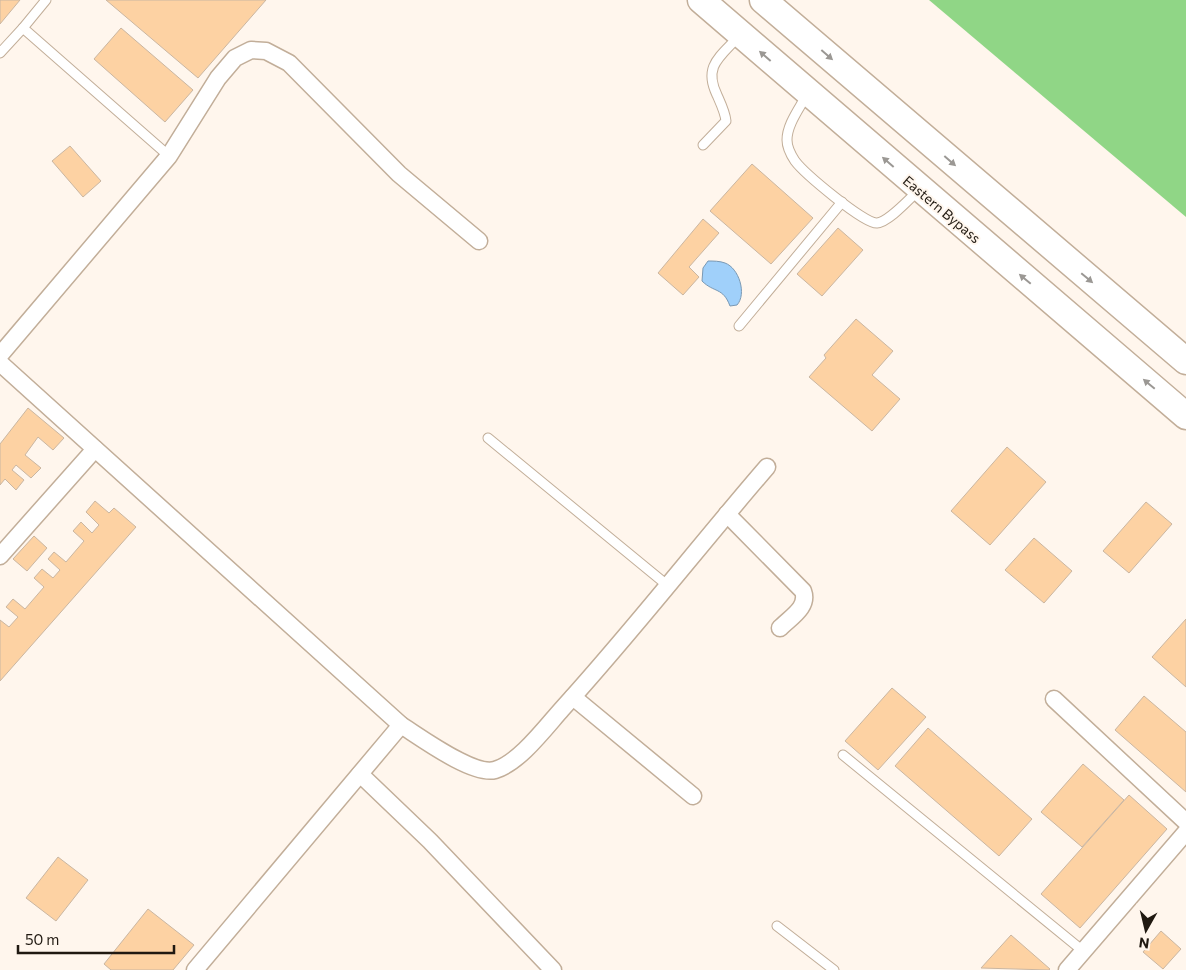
<svg xmlns="http://www.w3.org/2000/svg" width="1186" height="970" font-family="Commissioner,sans-serif">
<style>
.forest{fill:#90d686}
.water{fill:#a0d0fa;stroke:#7a99b4}
.building{fill:#fdd2a3;stroke:#cab6a1}
.lines{fill:none;stroke-linecap:round;stroke-linejoin:round}
.service-casing{stroke:#c2ae99;stroke-width:11}
.minor-casing{stroke:#c2ae99;stroke-width:19}
.primary-casing{stroke:#c2ae99;stroke-width:29}
.service{stroke:#fff;stroke-width:9}
.minor{stroke:#fff;stroke-width:16}
.primary{stroke:#fff;stroke-width:26}
.oneway{fill:#9b9894}
.labels{text-anchor:middle;dominant-baseline:central;stroke-width:4;stroke-linejoin:round;paint-order:stroke}
.street-label{font-size:14px;fill:#201911;stroke:#fff6ed}
</style>
<rect width="100%" height="100%" fill="#fff6ed"/>
<path class="forest" d="M929,0H1186V217Z"/>
<path class="water" d="M708,261C713,261 720,261 725,263C739,268 747,294 737,305L730,306C723,287 714,293 702,281L703,268Z"/>
<g class="building">
<path d="M0,0H20L0,24Z"/>
<path d="M106,0H266L198,78Z"/>
<path d="M121,28L193,90L165,122L94,59Z"/>
<path d="M70,146L101,181L83,197L52,161Z"/>
<path d="M752,164L813,218L771,264L710,211Z"/>
<path d="M703,219L719,233L689,267L699,277L683,295L658,273Z"/>
<path d="M838,228L863,250L822,296L797,274Z"/>
<path d="M856,319L893,351L872,375L900,399L872,431L809,377L826,358L824,355Z"/>
<path d="M28,408L64,438L53,450L38,437L25,455L41,468L31,478L16,465L12,470L24,480L16,490L5,479L0,485V444Z"/>
<path d="M1007,447L1046,482L990,545L951,511Z"/>
<path d="M95,501L109,513L114,508L136,527L0,681V620L9,627L18,617L6,607L13,599L25,609L44,587L34,578L42,569L53,578L60,570L48,559L54,552L66,562L84,541L73,531L81,522L92,533L99,525L86,512Z"/>
<path d="M1146,502L1172,524L1129,573L1103,551Z"/>
<path d="M34,536L47,548L27,571L13,559Z"/>
<path d="M1034,538L1072,571L1044,603L1005,570Z"/>
<path d="M1186,619V687L1152,657Z"/>
<path d="M892,688L926,717L878,770L845,741Z"/>
<path d="M1144,696L1186,732V792L1115,730Z"/>
<path d="M928,728L1032,819L999,856L895,766Z"/>
<path d="M1083,764L1124,800L1082,847L1041,812Z"/>
<path d="M1129,795L1167,829L1080,928L1041,894Z"/>
<path d="M58,857L88,880L56,921L26,898Z"/>
<path d="M148,909L194,945L173,970H111L104,964Z"/>
<path d="M1161,931L1181,949L1163,969L1143,952Z"/>
<path d="M1011,935L1050,969L1049,970L981,968Z"/>
</g>
<g class="lines">
<g class="service-casing">
<g id="service">
<path d="M23,28L46,0"/>
<path d="M0,53L23,28L169,156"/>
<path d="M807,94C800,108 787,124 787,140C787,147 791,155 795,161C804,173 864,224 877,223C889,222 910,198 919,190"/>
<path d="M703,145L726,121C725,112 721,104 717,95C703,66 720,57 739,36"/>
<path d="M739,326L842,202"/>
<path d="M488,438L667,585"/>
<path d="M843,755L1083,951"/>
<path d="M777,926L834,970"/>
</g>
</g>
<g class="minor-casing">
<g id="minor">
<path d="M0,355L169,156L218,78L235,58L251,50L266,51L289,63L399,174L479,241"/>
<path d="M0,363L401,725C420,737 473,776 495,770C519,763 545,728 562,709C633,631 698,547 767,467"/>
<path d="M727,514L803,591C809,607 791,617 780,628"/>
<path d="M0,556L95,449"/>
<path d="M573,697L693,796"/>
<path d="M1054,699L1186,822"/>
<path d="M360,774L430,841L553,970"/>
<path d="M195,970L401,725"/>
<path d="M1067,970L1186,832"/>
</g>
</g>
<g class="primary-casing">
<g id="primary">
<path d="M701,0L1186,416"/>
<path d="M763,0L1186,361"/>
</g>
</g>
<use href="#service" class="service"/>
<use href="#minor" class="minor"/>
<use href="#primary" class="primary"/>
</g>
<defs><path id="oneway-solid" d="M-6-.8H1V-3.2L6.5 0L1 3.2V.8H-6Z" transform="scale(1.25)"/></defs>
<g class="oneway">
<use href="#oneway-solid" transform="translate(827 55) rotate(41)"/>
<use href="#oneway-solid" transform="translate(765 56) rotate(-139)"/>
<use href="#oneway-solid" transform="translate(950 161) rotate(41)"/>
<use href="#oneway-solid" transform="translate(888 162) rotate(-139)"/>
<use href="#oneway-solid" transform="translate(1087 278) rotate(40)"/>
<use href="#oneway-solid" transform="translate(1025 279) rotate(-140)"/>
<use href="#oneway-solid" transform="translate(1149 384) rotate(-140)"/>
</g>
<g class="labels">
<g class="street-label">
<text transform="translate(942 209) rotate(40)">Eastern Bypass</text>
</g>
</g>
<g transform="translate(1146 930) rotate(188)" stroke="#fff6ed" stroke-width="4" paint-order="stroke">
<path d="M0-4L9 19L0 12L-9 19Z" fill="#201911"/>
<text y="-8" font-size="14" font-weight="bold" text-anchor="middle" fill="#201911">N</text>
</g>
<path d="M18 945v8h156v-8" fill="none" stroke="#201911" stroke-width="2.5"/>
<text x="25" y="945" font-size="15" fill="#201911" stroke="#fff6ed" stroke-width="4" paint-order="stroke">50 m</text>
</svg>
